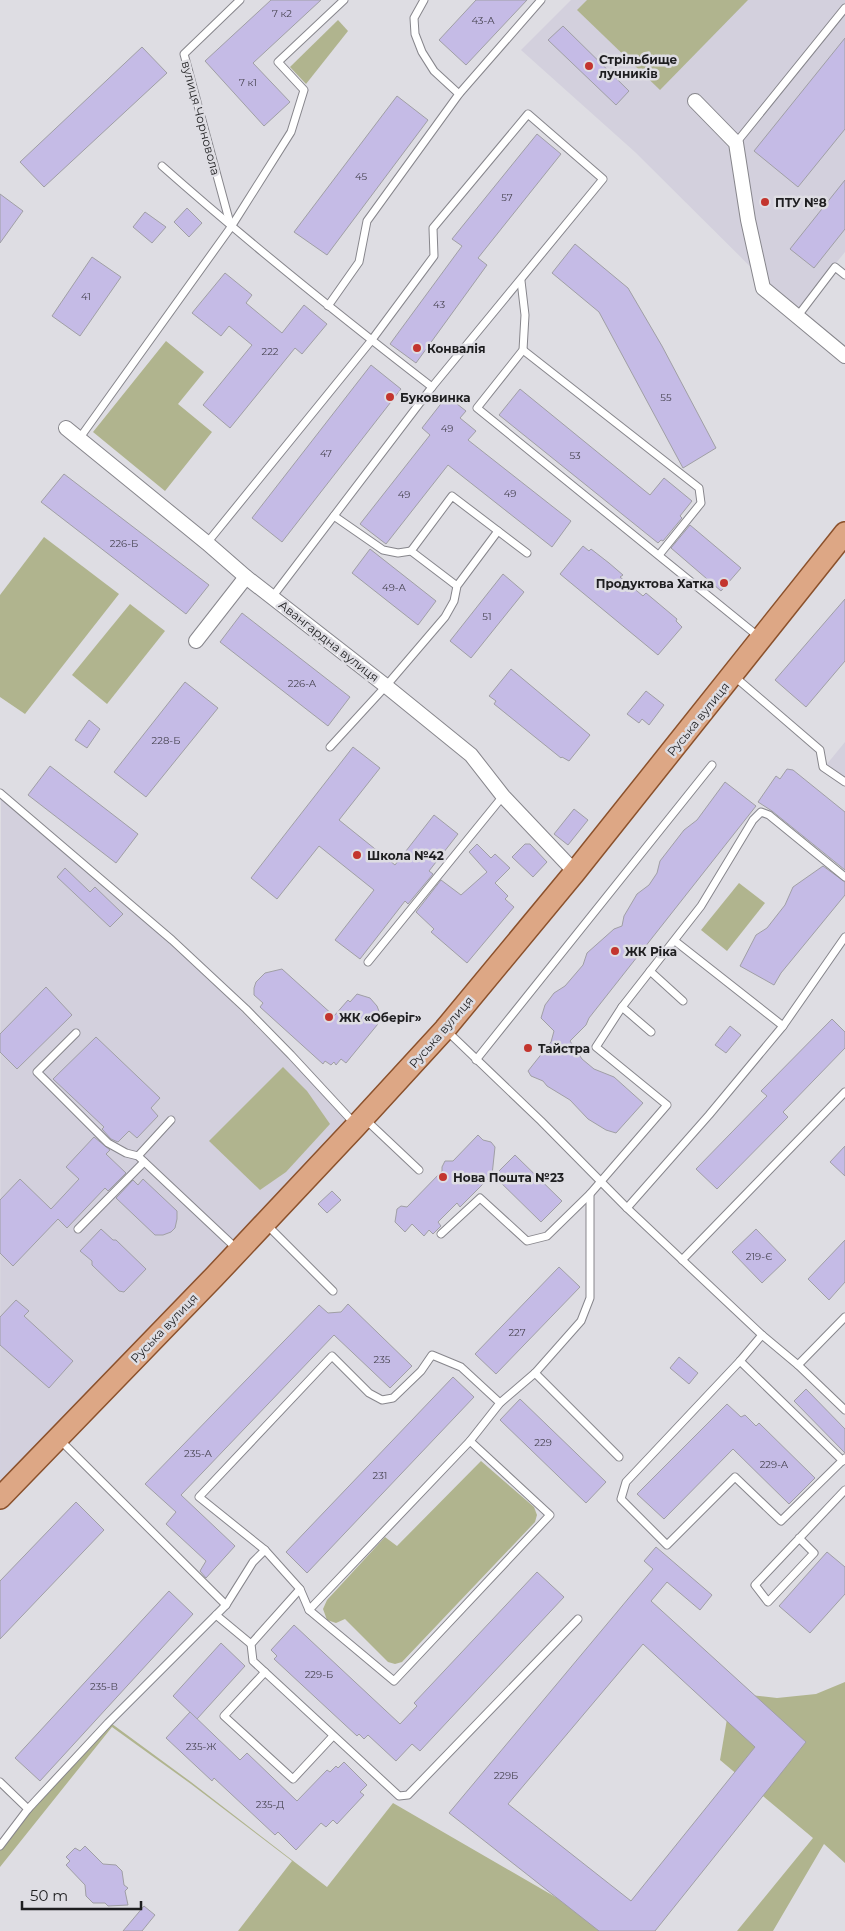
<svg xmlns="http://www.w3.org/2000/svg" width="845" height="1931" font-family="Montserrat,sans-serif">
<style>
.built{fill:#d3d0dd}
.green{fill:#b0b48e}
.building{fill:#c5bbe6;stroke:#a09fa5;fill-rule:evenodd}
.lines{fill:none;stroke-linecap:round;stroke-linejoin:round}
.service-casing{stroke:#87868c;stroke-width:9}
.minor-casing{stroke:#87868c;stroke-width:16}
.primary-casing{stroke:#8b512c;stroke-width:24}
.service{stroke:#fff;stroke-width:7}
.minor{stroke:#fff;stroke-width:14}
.primary{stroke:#dda785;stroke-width:21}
.poi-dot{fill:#c3352e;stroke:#dedde3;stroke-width:2}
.labels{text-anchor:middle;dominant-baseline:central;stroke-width:5;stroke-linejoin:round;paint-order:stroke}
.number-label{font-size:10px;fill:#484552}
.poi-label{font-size:12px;font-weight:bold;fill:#1e1e20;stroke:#dedde3;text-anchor:start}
.street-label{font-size:12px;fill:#1e1e20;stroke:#dedde3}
</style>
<rect width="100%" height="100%" fill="#dedde3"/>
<g class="built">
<path d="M571,0H845V252L796,312L635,152L521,50Z"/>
<path d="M845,742V778L827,764Z"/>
<path d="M1,799L166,936L356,1126L0,1500Z"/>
</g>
<g class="green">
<path d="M587,0H748L660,90L577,10Z"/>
<path d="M338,20L348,31L306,84L290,67Z"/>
<path d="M166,341L204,372L178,404L212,432L165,491L93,432Z"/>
<path d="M44,537L119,594L25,714L0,697V595Z"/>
<path d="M130,604L165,631L107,704L72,675Z"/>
<path d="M739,883L765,903L727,951L701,930Z"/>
<path d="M283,1067L307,1091L330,1124L286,1172L260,1190L209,1141Z"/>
<path d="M481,1461L534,1507L537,1515L535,1522L402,1662L395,1664L388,1662L345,1619L336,1623L327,1620L323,1609L327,1600L385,1537L397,1546Z"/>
<path d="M845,1682V1863L824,1844L773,1931H737L813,1838L720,1760L727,1719L750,1695L777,1698L816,1694Z"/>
<path d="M108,1721L191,1782L327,1887L393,1803L614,1931H238L292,1861L191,1784L112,1727L0,1867V1840Z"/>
</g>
<g class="building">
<path d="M271,0H321L253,63L290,102L264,126L205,61Z"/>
<path d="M476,0H527L466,65L439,40Z"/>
<path d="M563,26L629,91L616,105L548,40Z"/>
<path d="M845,38V129L798,187L754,151Z"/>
<path d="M142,47L167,73L44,187L20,162Z"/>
<path d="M397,96L428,120L327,255L294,232Z"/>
<path d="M537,134L561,154L478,258L487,265L416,363L390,344L462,246L452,239Z"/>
<path d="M845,180V229L814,268L790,249Z"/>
<path d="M0,194L23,211L0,243Z"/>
<path d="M187,208L202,223L189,237L174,222Z"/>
<path d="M145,212L166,227L152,243L133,227Z"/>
<path d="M575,244L628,288L662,346L716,448L683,468L599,312L552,273Z"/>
<path d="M92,257L121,277L80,336L52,316Z"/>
<path d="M225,273L252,295L246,303L282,333L304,305L327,324L302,354L295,348L230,428L203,405L252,345L229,326L221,336L192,313Z"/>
<path d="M371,365L401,389L282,542L252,518Z"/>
<path d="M520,389L650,495L664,478L692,501L680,516L682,518L663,541L661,540L658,543L499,415Z"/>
<path d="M447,396L466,411L460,418L476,431L468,440L571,521L552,547L448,465L386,544L360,524L430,435L422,428Z"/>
<path d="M64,474L209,585L186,614L41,502Z"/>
<path d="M690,525L741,568L721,591L671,548Z"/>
<path d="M583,546L589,551L591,549L609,563L623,575L620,577L643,596L646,593L677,619L676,621L682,627L658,655L560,574Z"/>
<path d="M370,549L436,601L418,625L352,573Z"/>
<path d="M503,574L524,592L471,658L450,641Z"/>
<path d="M845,599V661L806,707L775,680Z"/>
<path d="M242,613L350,697L328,726L220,642Z"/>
<path d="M511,669L590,735L569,761L562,757L561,758L494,704L496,701L489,696Z"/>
<path d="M185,682L218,708L146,797L114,772Z"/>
<path d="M646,691L664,705L649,725L642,719L639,723L627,714Z"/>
<path d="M89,720L100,729L87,748L75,740Z"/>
<path d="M353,747L380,768L339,820L395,865L434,815L458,834L429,871L433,874L408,904L405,901L360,959L335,940L374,890L319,846L277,899L251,878Z"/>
<path d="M50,766L138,834L116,863L28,795Z"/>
<path d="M787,769L793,770L845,812V870L772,811L758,802L776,776L780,779Z"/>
<path d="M725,782L756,806L589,1018L586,1025L570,1041L582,1059L594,1069L614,1077L643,1103L616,1133L606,1130L588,1119L570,1100L547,1086L543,1081L531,1076L528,1071L551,1042L554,1031L541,1018L545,1005L554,993L565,986L583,965L587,953L614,929L622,926L624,916L637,894L649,885L657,873L660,861L684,830L697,820Z"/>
<path d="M574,809L588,820L568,845L554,834Z"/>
<path d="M477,844L491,858L495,854L510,868L495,883L508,896L505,899L514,907L467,963L431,932L434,929L416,912L441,880L461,895L487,872L469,852Z"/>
<path d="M525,844H530L547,862L533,877L512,857Z"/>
<path d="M823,866L845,882V895L781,973L774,985L740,966L756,935L767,928L785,905L793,887Z"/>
<path d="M65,868L90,892L95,887L123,914L110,927L57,877Z"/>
<path d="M282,969L334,1016L348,1000L350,1002L357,994L370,998L377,1006L382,1019L346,1063L341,1059L336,1065L334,1062L331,1065L325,1061L323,1064L260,1007L263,1003L254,995V988L256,982L265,973Z"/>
<path d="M46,987L72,1015L17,1069L0,1052V1034Z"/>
<path d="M832,1019L845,1032V1048L783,1112L788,1117L717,1189L696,1169L767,1096L761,1091Z"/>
<path d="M730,1026L741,1035L726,1053L715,1045Z"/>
<path d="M96,1037L160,1098L151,1108L158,1116L137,1138L129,1131L118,1142L111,1139L102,1129L104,1127L53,1079Z"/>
<path d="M478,1135L483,1140L491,1142L495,1147L492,1175L460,1207L457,1203L438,1222L441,1226L433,1234L429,1230L424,1236L412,1224L405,1232L395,1222L397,1209L401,1206L407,1207L442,1171V1167L445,1161H453Z"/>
<path d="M94,1137L110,1150L106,1154L126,1173L108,1191L105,1188L67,1228L58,1219L13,1266L0,1253V1200L20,1179L51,1209L79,1179L66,1167Z"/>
<path d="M845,1146V1176L830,1162Z"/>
<path d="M515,1155L562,1201L541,1222L494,1176Z"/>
<path d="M143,1179L177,1211V1219L175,1228L171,1232L163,1235H155L116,1198L133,1180L138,1185Z"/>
<path d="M332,1191L341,1200L327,1213L318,1204Z"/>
<path d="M101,1229L113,1240H116L146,1269L124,1292L119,1291L92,1265V1261L80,1251Z"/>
<path d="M756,1229L786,1260L762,1283L732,1252Z"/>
<path d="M845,1240V1282L829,1300L808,1279Z"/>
<path d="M559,1267L580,1287L496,1374L475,1354Z"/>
<path d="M16,1300L29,1311L24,1316L73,1361L49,1388L0,1345V1317Z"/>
<path d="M348,1304L412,1366L390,1388L334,1335L181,1495L235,1546L206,1578L200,1571L206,1561L166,1524L176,1512L145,1484L319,1305L328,1313L341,1312Z"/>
<path d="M679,1357L698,1373L689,1384L670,1368Z"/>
<path d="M453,1377L474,1397L307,1573L286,1552Z"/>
<path d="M806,1389L845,1429V1453L794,1401Z"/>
<path d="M520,1399L606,1482L586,1503L500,1420Z"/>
<path d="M727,1404L741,1417L745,1415L756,1426L759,1423L815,1478L789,1504L733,1449L664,1519L637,1494Z"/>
<path d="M76,1502L104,1530L0,1639V1581Z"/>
<path d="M656,1547L712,1595L700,1610L667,1582L651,1601L806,1742L655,1931H599L449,1813L653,1569L644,1561ZM643,1644L755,1747L631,1901L508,1804Z"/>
<path d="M827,1552L845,1567V1594L810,1633L779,1606Z"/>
<path d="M537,1572L564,1597L420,1751L412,1744L396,1761L368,1735L364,1739L359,1734L357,1736L274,1659L277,1656L271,1650L294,1625L400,1724L417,1706L414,1703Z"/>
<path d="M169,1591L193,1614L40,1781L15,1758Z"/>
<path d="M221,1643L245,1666L197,1719L173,1696Z"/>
<path d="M190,1712L240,1760L247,1753L297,1801L327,1770L330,1772L336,1766L338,1768L344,1762L367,1785L360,1792L364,1795L337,1824L333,1820L326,1827L321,1823L296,1850L278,1832L275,1835L214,1778L212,1781L166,1738Z"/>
<path d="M85,1846L103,1864L116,1865L122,1871L124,1885L128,1888L125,1891L128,1905L108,1906L105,1903H93L86,1896L85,1885L66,1865L70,1861L66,1857L75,1848L80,1851Z"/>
<path d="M144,1906L155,1915L142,1931H123Z"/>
</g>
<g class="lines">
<g class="service-casing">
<g id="service">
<path d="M424,0L414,18L415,34L422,52L434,71L459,94"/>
<path d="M736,143L845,8"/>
<path d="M162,166C249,243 340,316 432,387"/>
<path d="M231,227L184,54L240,0"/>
<path d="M521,281L525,315L523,350L477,408L759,637"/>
<path d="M328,306L359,262L367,221L459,94L541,0"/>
<path d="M797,317L835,267L845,275"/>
<path d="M523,350L699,488L701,503L659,555"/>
<path d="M79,439L231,227L291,132L304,90L278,62L344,0"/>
<path d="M334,516L383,550L398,553L411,551"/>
<path d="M498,531L527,553"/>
<path d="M207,543L371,341L434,256L433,228L528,114L603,179L432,387L273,596"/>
<path d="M735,677L820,750L823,767L845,782"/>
<path d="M330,747L386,686L445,617L454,601L457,586L498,531L452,496L411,551L457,586"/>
<path d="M0,793L172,940L246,1009L291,1055L354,1123"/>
<path d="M675,941L783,1026"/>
<path d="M368,962L503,796"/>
<path d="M650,971L683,1001"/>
<path d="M622,1007L651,1032"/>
<path d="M447,1031L541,1121L627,1208L762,1335L798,1365L845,1410"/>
<path d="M76,1033L37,1072L108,1143L126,1153L138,1156L238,1250"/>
<path d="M476,1060L712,765"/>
<path d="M366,1120L419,1170"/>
<path d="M138,1156L171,1120"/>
<path d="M627,1208L709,1115L783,1026L845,937"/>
<path d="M266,1224L333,1291"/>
<path d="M78,1229L144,1162"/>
<path d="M441,1234L480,1198L527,1241L547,1236L590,1194"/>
<path d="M682,1260L845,1092"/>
<path d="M762,1335L740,1361L626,1482L621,1499L667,1545L735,1477L781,1521L845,1458"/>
<path d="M740,1361L843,1461"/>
<path d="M798,1365L845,1317"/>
<path d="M535,1373L619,1457"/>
<path d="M60,1440L226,1605"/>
<path d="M470,1441L550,1515L394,1681L309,1610L300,1589L265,1550L199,1497L332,1356L369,1393L382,1400L393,1398L421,1371L432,1355L461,1367L500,1403"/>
<path d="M799,1538L814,1553L768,1602L755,1585L845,1490"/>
<path d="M300,1589L251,1644L253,1661L399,1796L408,1795L578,1619"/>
<path d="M309,1610L470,1441L500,1403L535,1373L581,1321L590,1298V1194L667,1105L596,1047L622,1007L701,906L753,820L761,812L769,815L845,877"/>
<path d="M216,1615L251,1644"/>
<path d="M265,1672L224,1716L293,1779L333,1736"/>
<path d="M0,1782L28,1809L0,1846"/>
<path d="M28,1809L108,1723L226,1605L253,1562L265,1550"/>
</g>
</g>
<g class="minor-casing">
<g id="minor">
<path d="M695,101L736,143L748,220L763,288L845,356"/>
<path d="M66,428L207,543L246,577L386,686L471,755L503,796L575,872"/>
<path d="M196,641L246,577"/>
</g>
</g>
<g class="primary-casing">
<path id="primary" d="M0,1498L214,1277L356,1126L445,1029L575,872L845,533"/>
</g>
<use href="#service" class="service"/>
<use href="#minor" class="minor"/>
<use href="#primary" class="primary"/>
</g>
<g class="poi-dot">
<circle cx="589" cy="66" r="5"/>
<circle cx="765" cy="202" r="5"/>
<circle cx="417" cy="348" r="5"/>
<circle cx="390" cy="397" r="5"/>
<circle cx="724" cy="583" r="5"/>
<circle cx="357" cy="855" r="5"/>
<circle cx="615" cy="951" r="5"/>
<circle cx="329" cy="1017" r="5"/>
<circle cx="528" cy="1048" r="5"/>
<circle cx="443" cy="1177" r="5"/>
</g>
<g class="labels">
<g class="number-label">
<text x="282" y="13">7 к2</text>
<text x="483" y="20">43-А</text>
<text x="248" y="82">7 к1</text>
<text x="361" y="176">45</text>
<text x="507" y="197">57</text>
<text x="86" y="296">41</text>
<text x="439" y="304">43</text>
<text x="270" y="351">222</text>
<text x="666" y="397">55</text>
<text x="447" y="428">49</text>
<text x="326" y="453">47</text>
<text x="575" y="455">53</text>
<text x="510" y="493">49</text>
<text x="404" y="494">49</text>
<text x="124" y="543">226-Б</text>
<text x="394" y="587">49-А</text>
<text x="487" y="616">51</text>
<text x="302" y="683">226-А</text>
<text x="166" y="740">228-Б</text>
<text x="759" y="1256">219-Є</text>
<text x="517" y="1332">227</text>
<text x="382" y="1359">235</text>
<text x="543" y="1442">229</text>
<text x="198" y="1453">235-А</text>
<text x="774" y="1464">229-А</text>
<text x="380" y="1475">231</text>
<text x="319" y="1674">229-Б</text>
<text x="104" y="1686">235-В</text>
<text x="201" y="1746">235-Ж</text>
<text x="506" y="1775">229Б</text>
<text x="270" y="1804">235-Д</text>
</g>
<g class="poi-label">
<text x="599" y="59">Стрільбище<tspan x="599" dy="14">лучників</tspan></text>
<text x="775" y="202">ПТУ №8</text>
<text x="427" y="348">Конвалія</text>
<text x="400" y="397">Буковинка</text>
<text x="714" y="583" text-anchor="end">Продуктова Хатка</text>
<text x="367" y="855">Школа №42</text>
<text x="625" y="951">ЖК Ріка</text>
<text x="339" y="1017">ЖК «Оберіг»</text>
<text x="538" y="1048">Тайстра</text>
<text x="453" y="1177">Нова Пошта №23</text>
</g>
<g class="street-label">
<text transform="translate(201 118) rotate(75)">вулиця Чорновола</text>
<text transform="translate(329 641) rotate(38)">Авангардна вулиця</text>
<text transform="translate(698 719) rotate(-51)">Руська вулиця</text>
<text transform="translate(441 1032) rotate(-49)">Руська вулиця</text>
<text transform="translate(164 1328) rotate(-46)">Руська вулиця</text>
</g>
</g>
<path d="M22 1901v8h119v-8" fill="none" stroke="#1e1e20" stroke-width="2.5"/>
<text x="30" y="1901" font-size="15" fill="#1e1e20" stroke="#dedde3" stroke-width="4" paint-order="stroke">50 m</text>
</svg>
